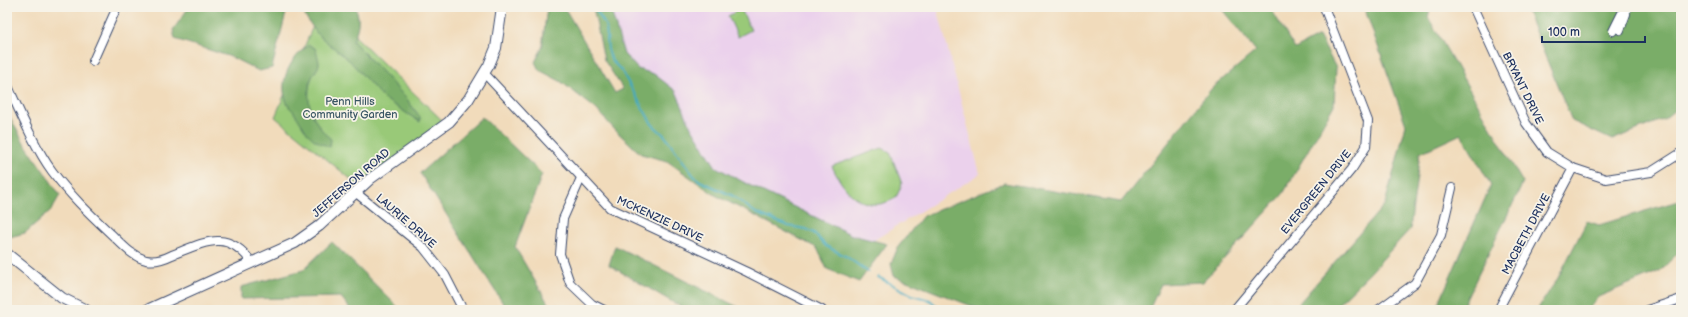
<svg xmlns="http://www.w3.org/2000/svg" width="1688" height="317" font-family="'Balsamiq Sans',sans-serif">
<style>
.built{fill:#ebd1ec}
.green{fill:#99c978;stroke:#5a7c6b}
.forest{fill:#7aad68;stroke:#4a6e63}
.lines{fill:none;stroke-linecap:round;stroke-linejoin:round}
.stream{stroke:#41aac1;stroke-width:2}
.minor-casing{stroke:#3b496c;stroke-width:10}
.tertiary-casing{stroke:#3b496c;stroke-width:12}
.minor{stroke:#fff;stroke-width:8}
.tertiary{stroke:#fff;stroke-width:10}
.labels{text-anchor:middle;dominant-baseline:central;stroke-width:3.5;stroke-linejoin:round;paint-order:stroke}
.street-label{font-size:11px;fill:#1b2f5e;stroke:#f7f3e8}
.park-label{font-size:11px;fill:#3a5664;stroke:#f7f3e8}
</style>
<rect width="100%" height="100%" fill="#f7f3e8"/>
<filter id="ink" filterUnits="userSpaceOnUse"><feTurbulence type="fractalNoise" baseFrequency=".025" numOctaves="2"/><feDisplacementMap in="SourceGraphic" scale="8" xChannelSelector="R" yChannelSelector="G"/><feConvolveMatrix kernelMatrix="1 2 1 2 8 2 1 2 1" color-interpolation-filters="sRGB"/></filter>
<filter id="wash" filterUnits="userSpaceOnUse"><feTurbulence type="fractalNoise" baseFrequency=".012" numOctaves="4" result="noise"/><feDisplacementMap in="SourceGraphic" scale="16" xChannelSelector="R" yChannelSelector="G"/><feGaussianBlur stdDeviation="0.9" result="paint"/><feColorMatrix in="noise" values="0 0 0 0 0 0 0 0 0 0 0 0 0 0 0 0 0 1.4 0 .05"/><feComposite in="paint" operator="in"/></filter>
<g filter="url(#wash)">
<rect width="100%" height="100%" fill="#f1dbbb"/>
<path class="built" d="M593,7H937L980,174L847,257L694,176Z"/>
<g class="green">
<path d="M321,7H325L446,124L358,185L275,117Z"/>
<path d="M741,9L751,30L738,37L728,16Z"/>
<path d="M882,148L890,152L902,184C900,188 898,195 895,198C891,201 885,203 880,204C856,207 841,186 832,166Z"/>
</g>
<g class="forest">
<path d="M189,7H285L286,13L272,68L259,71L231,57L175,39L173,30Z"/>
<path d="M306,7H355C361,20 358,28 353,41L406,98L420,117V122L383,98L350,61L318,35L305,16Z"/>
<path d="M547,7H564L615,93L623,89L604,60L593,7H610L624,54L638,69L654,74L676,91L690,125L716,167L749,185L852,235L887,244L859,282L827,269L817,248L715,195L667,161L641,154L615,130L596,109L560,81L539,70L535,62L542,48Z"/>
<path d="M1220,7H1270L1295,49L1319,36L1336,68L1334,105L1283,194L1203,282L1161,284L1149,310H982L894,276L891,264L898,247L923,216L1004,183L1121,202L1212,88L1256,51Z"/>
<path d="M1364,7H1431L1428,17L1523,183L1461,310H1443L1437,307L1491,185L1461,134L1420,153L1410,229L1369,274L1332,310H1293L1385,204L1406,125Z"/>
<path d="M1525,7H1681V105L1664,119L1612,140L1572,121Z"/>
<path d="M309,45L315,48C316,52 319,59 319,63C319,68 314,73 312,77C303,100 313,124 331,139L330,147C307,139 308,133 295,114C294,111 291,109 289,107C276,84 289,59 309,45Z"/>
<path d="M7,112L23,141L60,195L52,209L25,233L10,237L7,235Z"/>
<path d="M482,117L542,174L515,247L552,310H507L506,308L420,173Z"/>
<path d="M1681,200V250L1660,271L1598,297L1588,310H1537L1558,278L1587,221L1599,225Z"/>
<path d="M332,242L401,310H351L341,297L241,299V287L303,270Z"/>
<path d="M615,246L744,310H686L609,265Z"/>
</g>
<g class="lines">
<g class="stream">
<path d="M594,7L606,26L608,50L612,61L621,70L652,124L665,136L694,176L700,181L733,196L756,213L788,226L806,229L814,233L826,246L847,257L868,272"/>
<path d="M878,277L912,295L930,300L940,309"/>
</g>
</g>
</g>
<g filter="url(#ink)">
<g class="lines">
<g class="minor-casing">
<g id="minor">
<path d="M1473,7L1526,123L1547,152L1573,168L1606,179L1651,172L1681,153"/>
<path d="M1620,30L1626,14"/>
<path d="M1613,31L1622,13L1628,8"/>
<path d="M93,61L117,7"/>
<path d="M485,74L610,208L747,272L822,310"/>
<path d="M7,84C19,110 35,148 52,171C69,194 89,213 110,233C121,243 131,256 146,260C155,262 164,259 172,255C205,242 228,228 252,263"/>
<path d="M581,178L563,219L560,254L570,283L592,304L604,310"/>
<path d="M355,192L423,247L445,275L463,310"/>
<path d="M1234,310L1352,169L1366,147L1368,121L1324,7"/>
<path d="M1378,310L1415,283L1441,235L1452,188"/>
<path d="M1498,310L1573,168"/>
<path d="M1647,310L1681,299"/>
</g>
</g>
<g class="tertiary-casing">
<g id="tertiary">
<path d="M7,254L62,298L86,310"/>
<path d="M147,310L295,243L319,226L370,179L449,122L468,100L489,65L496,48L502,7"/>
</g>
</g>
<use href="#minor" class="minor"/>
<use href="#tertiary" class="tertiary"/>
</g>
</g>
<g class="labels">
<g class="street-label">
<text transform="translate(1523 88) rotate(64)">BRYANT DRIVE</text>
<text transform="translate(351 183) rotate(-41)">JEFFERSON ROAD</text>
<text transform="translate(1316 192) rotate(-51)">EVERGREEN DRIVE</text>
<text transform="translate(660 219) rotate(25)">MCKENZIE DRIVE</text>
<text transform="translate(406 221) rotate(41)">LAURIE DRIVE</text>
<text transform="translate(1526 234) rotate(-62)">MACBETH DRIVE</text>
</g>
<g class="park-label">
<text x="350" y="101">Penn Hills<tspan x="350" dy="13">Community Garden</tspan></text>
</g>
</g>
<rect width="1688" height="317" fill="none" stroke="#f7f3e8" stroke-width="24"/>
<path d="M1542 36v6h103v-6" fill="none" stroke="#1b2f5e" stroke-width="2"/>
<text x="1548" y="36" font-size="12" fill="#1b2f5e" stroke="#f7f3e8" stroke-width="3" paint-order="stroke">100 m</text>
</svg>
